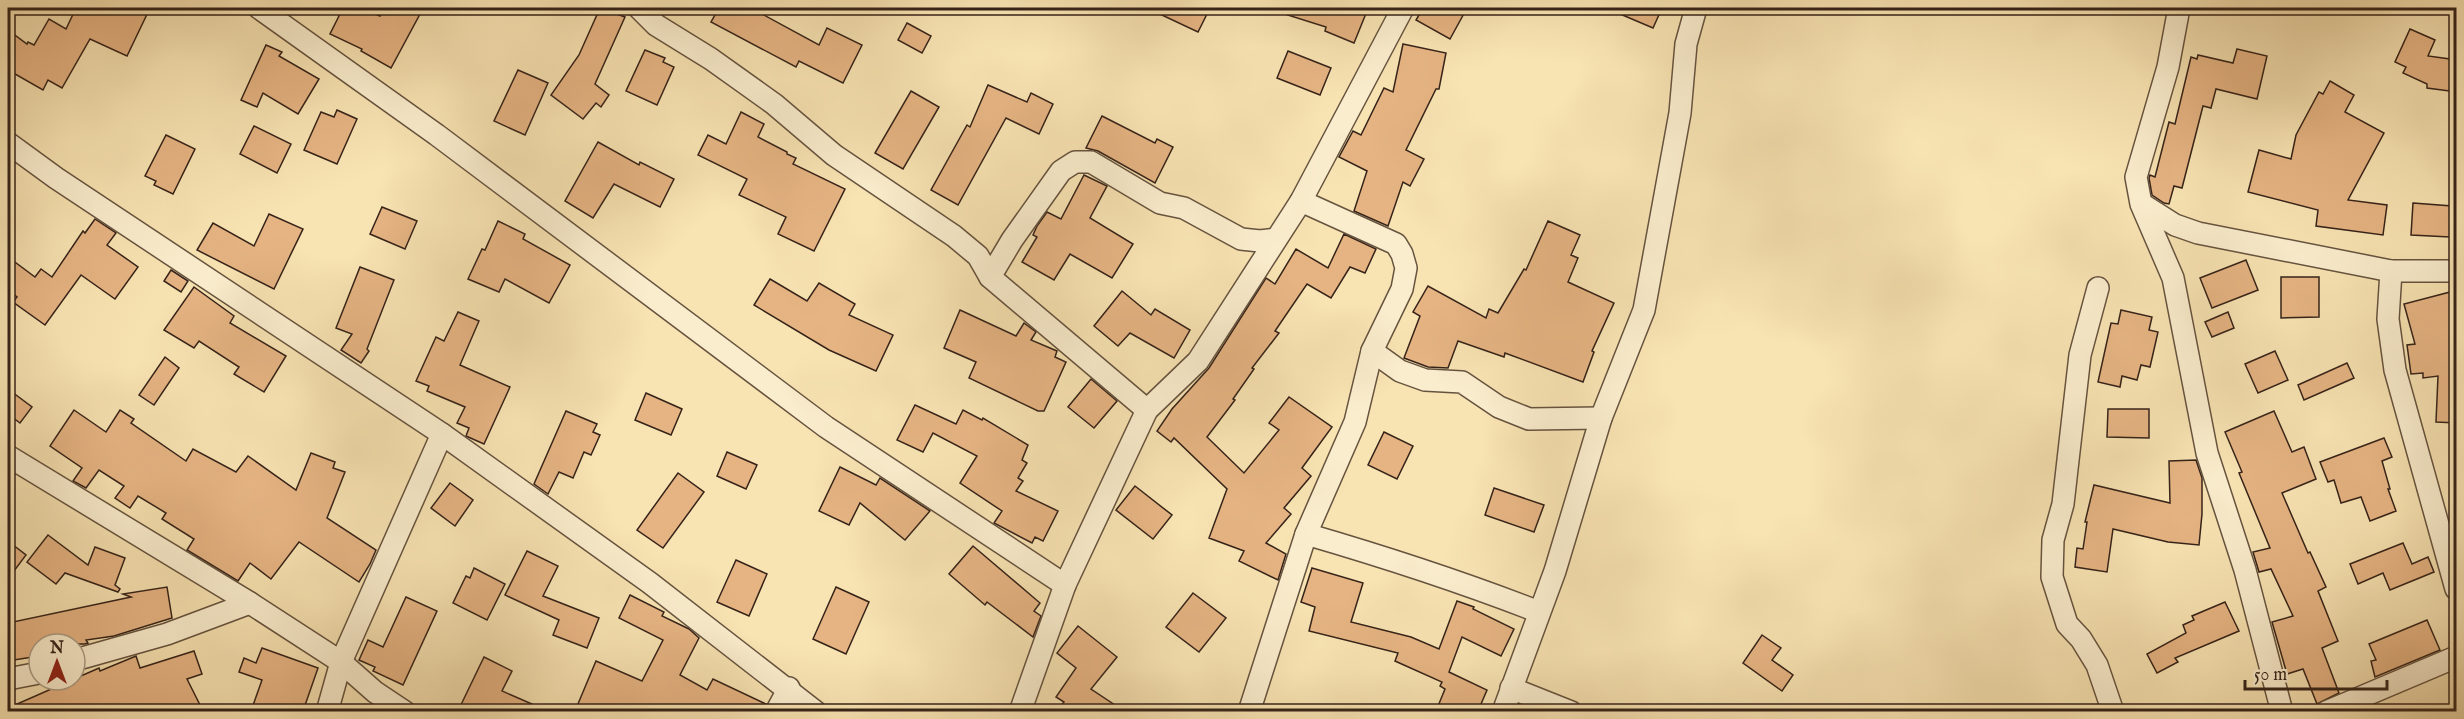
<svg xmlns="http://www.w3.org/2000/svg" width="2464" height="719" font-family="'IM FELL English',serif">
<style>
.building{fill:#e6b483;stroke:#352319;stroke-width:1.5}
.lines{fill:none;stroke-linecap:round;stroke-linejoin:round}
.minor-casing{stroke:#66533f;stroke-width:24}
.minor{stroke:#faedcd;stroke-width:21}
</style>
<rect width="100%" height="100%" fill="#f8e3b2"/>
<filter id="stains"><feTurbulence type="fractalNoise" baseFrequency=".00333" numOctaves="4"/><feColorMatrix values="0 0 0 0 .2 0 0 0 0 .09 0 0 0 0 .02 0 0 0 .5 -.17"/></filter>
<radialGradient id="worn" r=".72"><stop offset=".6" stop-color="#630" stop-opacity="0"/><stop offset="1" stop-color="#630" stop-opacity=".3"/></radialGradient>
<g class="building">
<path d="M76,8H150L127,56L90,39L62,88L48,80L43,90L8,70V30L27,44L28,42L34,45L49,19L66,29Z"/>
<path d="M343,8H361L380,16L385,8H409L420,14L391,68L361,51L362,49L330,34Z"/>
<path d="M600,8L625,17L595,84L609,95L601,107L596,103L583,119L551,95L579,55Z"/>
<path d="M719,8H751L819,45L827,28L862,45L843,83L799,61L796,67L711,22Z"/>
<path d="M1147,8H1210L1198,32Z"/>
<path d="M1275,8H1359L1367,11L1354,43L1325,31L1326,27L1275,11Z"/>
<path d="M1423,8H1467L1450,39L1416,20Z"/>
<path d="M1606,8H1662L1653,28Z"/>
<path d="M907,23L931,36L922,53L898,40Z"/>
<path d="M2410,29L2435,40L2428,56L2457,60V92L2427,88V84L2403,73L2406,67L2395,62Z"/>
<path d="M1403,44L1446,53L1439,89H1436L1406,150L1424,159L1410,186L1403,182L1388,226L1354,211L1367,171L1339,157L1353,131L1361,135L1384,88L1393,92Z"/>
<path d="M266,45L282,52L279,56L319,79L298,114L263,93L257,107L241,100Z"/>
<path d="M2237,49L2267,56L2257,99L2216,89L2211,108L2203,106L2182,188L2174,186L2169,204L2164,203L2152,195L2149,178L2150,175L2155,177L2169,122L2175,124L2191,57L2197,59L2198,55L2233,63Z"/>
<path d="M645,50L665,58L663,62L674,67L657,105L626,91Z"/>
<path d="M1288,51L1331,68L1320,95L1277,78Z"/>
<path d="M518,70L548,83L525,135L494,121Z"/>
<path d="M2330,81L2354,95L2345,112L2384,133L2348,200L2387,205L2383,235L2316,226L2318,210L2248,192L2259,150L2291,159L2296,135L2319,92L2323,94Z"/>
<path d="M988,85L1027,102L1031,93L1053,104L1039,134L1006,118L958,205L931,190L967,125L970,127Z"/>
<path d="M911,91L939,107L903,169L875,153Z"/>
<path d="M337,110L357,119L337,164L304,150L321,112L334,117Z"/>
<path d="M741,112L764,124L758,137L787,152V154L796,158L793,164L845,189L814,251L778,234L786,217L739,195L747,179L698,155L708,135L726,144Z"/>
<path d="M1102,116L1155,143L1157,139L1173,147L1155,183L1098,151L1086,148Z"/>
<path d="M254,126L291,144L277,173L240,154Z"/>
<path d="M166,135L195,149L173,194L154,185L156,181L145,176Z"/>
<path d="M598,142L639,165L640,162L674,179L660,207L614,184L593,218L565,201Z"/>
<path d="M1084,175L1107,186L1090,218L1133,244L1112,278L1070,254L1054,280L1022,262L1037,237L1033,235L1037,226L1047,212L1061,219Z"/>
<path d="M2413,203L2452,206L2450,237L2411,235Z"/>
<path d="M382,207L417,221L405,249L370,234Z"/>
<path d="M269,214L303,229L274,289L197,250L213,223L254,246Z"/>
<path d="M95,219L116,233L107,245L138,267L115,299L81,275L45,325L13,302L17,297L8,290V257L35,277L41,269L52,277L83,231L85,233Z"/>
<path d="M498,221L525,234L523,239L570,265L549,303L505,279L499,292L468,279L482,249L485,250Z"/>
<path d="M1548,221L1580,235L1571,255L1578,258L1568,282L1614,303L1592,351L1594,352L1583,382L1505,353L1504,357L1458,341L1448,368L1428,367L1404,358L1420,316L1413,312L1428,286L1486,318L1489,309L1498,313L1524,269L1526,270Z"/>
<path d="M1344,234L1376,249L1365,273L1350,267L1331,298L1307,284L1275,331L1279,333L1252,368L1254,369L1233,399L1235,400L1207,437L1244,473L1279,430L1269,423L1289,397L1332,427L1302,468L1311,476L1284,508L1291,514L1266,543L1286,554L1278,580L1239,561L1244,551L1209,538L1227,489L1174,438L1171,442L1157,431L1172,409L1209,368L1266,278L1275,284L1296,249L1328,268Z"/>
<path d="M2246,260L2258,290L2212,308L2200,278Z"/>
<path d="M360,267L394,280L367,349L369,351L361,363L341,350L352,334L336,328Z"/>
<path d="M171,270L188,281L181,292L164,281Z"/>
<path d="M2281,277H2319V317L2281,318Z"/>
<path d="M770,279L807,301L819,283L855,304L849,315L893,335L876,371L829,350L754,305Z"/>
<path d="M194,287L234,316L230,323L286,356L264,392L234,374L239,367L199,341L194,348L164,330Z"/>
<path d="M1122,291L1151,315L1155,309L1190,330L1174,358L1130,333L1118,346L1094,326Z"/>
<path d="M2454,291L2457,299V423L2436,422L2438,376L2423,378V373L2411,374L2407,345L2415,344L2404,304Z"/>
<path d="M960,310L1016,336L1024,323L1036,332L1031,340L1057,351L1055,357L1066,362L1044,411H1038L969,378L976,362L944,348Z"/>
<path d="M2121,310L2152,317L2149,330L2158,332L2150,367L2141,365L2137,380L2122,376L2120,387L2098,382L2111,323L2118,324Z"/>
<path d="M458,312L479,321L460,365L510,387L484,444L466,436L469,428L457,423L465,407L427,391L429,386L416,381L436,337L444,341Z"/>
<path d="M2228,312L2234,328L2212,337L2205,322Z"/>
<path d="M2275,351L2288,380L2258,393L2245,364Z"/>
<path d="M165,357L179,368L154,405L139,395Z"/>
<path d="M2347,363L2354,378L2304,400L2298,385Z"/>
<path d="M1091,379L1117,401L1094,428L1068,407Z"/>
<path d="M8,389L32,407L20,423L8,414Z"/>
<path d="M646,393L682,409L671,435L635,420Z"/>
<path d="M915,405L956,424L963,410L982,420L983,418L1028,445L1022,460L1027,463L1018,478L1023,481L1016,491L1058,511L1043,541L1035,537L1032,543L994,523L1002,511L960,483L977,456L933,433L923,452L897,440Z"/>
<path d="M2108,409H2149V438L2107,437Z"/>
<path d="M74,410L106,432L120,410L134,419L131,423L186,461L193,449L236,472L248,456L296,490L311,453L335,462L333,468L345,472L327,518L376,550L370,564L359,582L299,542L271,579L250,563L238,581L187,550L194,539L162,519L166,513L138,496L130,508L115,498L124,486L99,470L86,488L73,481L82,468L50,446Z"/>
<path d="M566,411L597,424L593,432L600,435L591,455L584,452L573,478L559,472L548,494L534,484Z"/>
<path d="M2274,411L2292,452L2304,447L2316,479L2282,493L2308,553L2310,552L2326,587L2318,591L2338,641L2322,648L2339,693L2317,704L2303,669L2287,674L2272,622L2293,616L2271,569L2259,572L2253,552L2270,548L2239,473L2242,472L2225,432Z"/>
<path d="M1384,432L1413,446L1397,479L1368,465Z"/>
<path d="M2384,438L2392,457L2382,461L2390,489H2388L2396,511L2370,521L2361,497L2341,503L2334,480L2328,482L2320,462Z"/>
<path d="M727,452L757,465L746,489L717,476Z"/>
<path d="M2196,460L2202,478V514L2199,545L2168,542L2113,529L2107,572L2075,567L2077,548L2083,549L2087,522H2085L2094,485L2170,503L2169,461Z"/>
<path d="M840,467L876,485L880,478L930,511L905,540L860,503L849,525L819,511Z"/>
<path d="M678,473L704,492L663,548L637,530Z"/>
<path d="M450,483L473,500L455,526L431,508Z"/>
<path d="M1135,486L1172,515L1153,539L1116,510Z"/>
<path d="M1494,488L1544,505L1534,532L1485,515Z"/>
<path d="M48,535L88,565L95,547L125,558L115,585L120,589L118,592L65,573L56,584L27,562Z"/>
<path d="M8,541L26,555L8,579Z"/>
<path d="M2403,543L2412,564L2428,557L2434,572L2390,590L2383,573L2358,584L2350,564Z"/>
<path d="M973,546L1040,603L1034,611L1041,616L1033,637L987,602L985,605L949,574Z"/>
<path d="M527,551L558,566L543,596L599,618L587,648L553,635L559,620L505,595Z"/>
<path d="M736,560L767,574L749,616L717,602Z"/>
<path d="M474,568L505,584L487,620L453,603L466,576L470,578Z"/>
<path d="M1312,568L1363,583L1351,622L1411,637L1439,649L1457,601L1474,607L1473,609L1514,629L1501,656L1462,637L1449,672L1487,690L1478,711H1436L1445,689L1440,686L1442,682L1395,661L1398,653L1309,631L1315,607L1301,602Z"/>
<path d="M167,587L172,618L114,636L86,640L88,643L85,644H39V656L14,660L8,623L131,597L123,594Z"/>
<path d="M836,587L869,602L846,654L813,639Z"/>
<path d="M1193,593L1226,618L1199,652L1166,627Z"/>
<path d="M630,595L664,612L662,616L689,629L699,638L680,675L707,690L713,679L766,704L763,711H575L596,661L642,681L663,640L619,618Z"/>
<path d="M406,597L437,611L403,685L373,671L375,667L359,660L368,640L383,647Z"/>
<path d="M2225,602L2239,631L2175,658L2178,662L2157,673L2147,654L2186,633L2183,625L2194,620L2192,616Z"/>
<path d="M2427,620L2440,650L2375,677L2371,661L2376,660L2369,644Z"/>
<path d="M1078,626L1117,657L1091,689L1124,711H1056L1064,702L1056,697L1076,668L1057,653Z"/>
<path d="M1762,635L1781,648L1772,660L1793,675L1782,691L1743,663Z"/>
<path d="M262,648L318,668L303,711H251L262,680L239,672L244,658L256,663Z"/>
<path d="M194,651L202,674L187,679L203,711H8V708L99,668L100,671L136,656L140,668Z"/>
<path d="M484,657L512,671L502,691L548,711H458Z"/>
</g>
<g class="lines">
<g class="minor-casing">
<g id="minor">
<path d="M259,8L437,135L826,427L1065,585"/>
<path d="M639,8L656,25L711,59L774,104L834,155L954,236L978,256L990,277L1147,410"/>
<path d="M2179,8L2168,67L2136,177L2141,204L2173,278L2207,453L2245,570L2282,712"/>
<path d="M8,143L56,178L442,434L650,583L816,712"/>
<path d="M2142,204L2175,225L2198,233L2391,271H2456"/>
<path d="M2391,271L2388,319L2395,370L2456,589"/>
<path d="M990,277L1012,240L1061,171L1075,162H1091L1160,203L1184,208L1241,239L1260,241L1276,239"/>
<path d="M2098,288L2080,355L2063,504L2053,540L2052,577L2067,624L2081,639L2097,665L2113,712"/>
<path d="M1372,351L1400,371L1425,380L1462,382L1499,407L1529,419L1601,418"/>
<path d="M8,456L250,603L341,662L375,692L405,712"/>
<path d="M1306,534C1385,557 1462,582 1539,612"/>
<path d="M75,660L167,634L250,603"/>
<path d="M8,679L39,673"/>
<path d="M1511,688L1571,712"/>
<path d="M327,712L341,662L442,434"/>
<path d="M776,712L789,688"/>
<path d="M1020,712L1065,585L1147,410L1198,361L1301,201L1403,8"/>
<path d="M1249,712L1306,534L1355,422L1372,351L1402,289L1406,268L1402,254L1396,244L1301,201"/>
<path d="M1503,712L1555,571L1601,418L1644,310L1680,113L1686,44L1696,8"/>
<path d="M2326,712L2456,657"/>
</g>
</g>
<use href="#minor" class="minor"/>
</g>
<rect width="2464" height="719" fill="none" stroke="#f8e3b2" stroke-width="30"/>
<rect x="9" y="9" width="2446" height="701" fill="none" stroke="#352319" stroke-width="3"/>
<rect x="15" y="15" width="2434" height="689" fill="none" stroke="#352319" stroke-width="1.5"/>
<g transform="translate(57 662)"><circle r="28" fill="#faedcd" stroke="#ab9c85" stroke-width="1.5"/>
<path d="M0-4.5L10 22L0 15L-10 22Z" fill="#8f2418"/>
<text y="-9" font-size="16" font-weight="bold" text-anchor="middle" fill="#352319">N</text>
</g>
<path d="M2245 680v9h142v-9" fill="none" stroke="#352319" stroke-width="3"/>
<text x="2254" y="680" font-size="18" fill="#352319" stroke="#faedcd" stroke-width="4.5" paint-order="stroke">50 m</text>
<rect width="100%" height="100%" filter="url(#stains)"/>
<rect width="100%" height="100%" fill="url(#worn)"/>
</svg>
